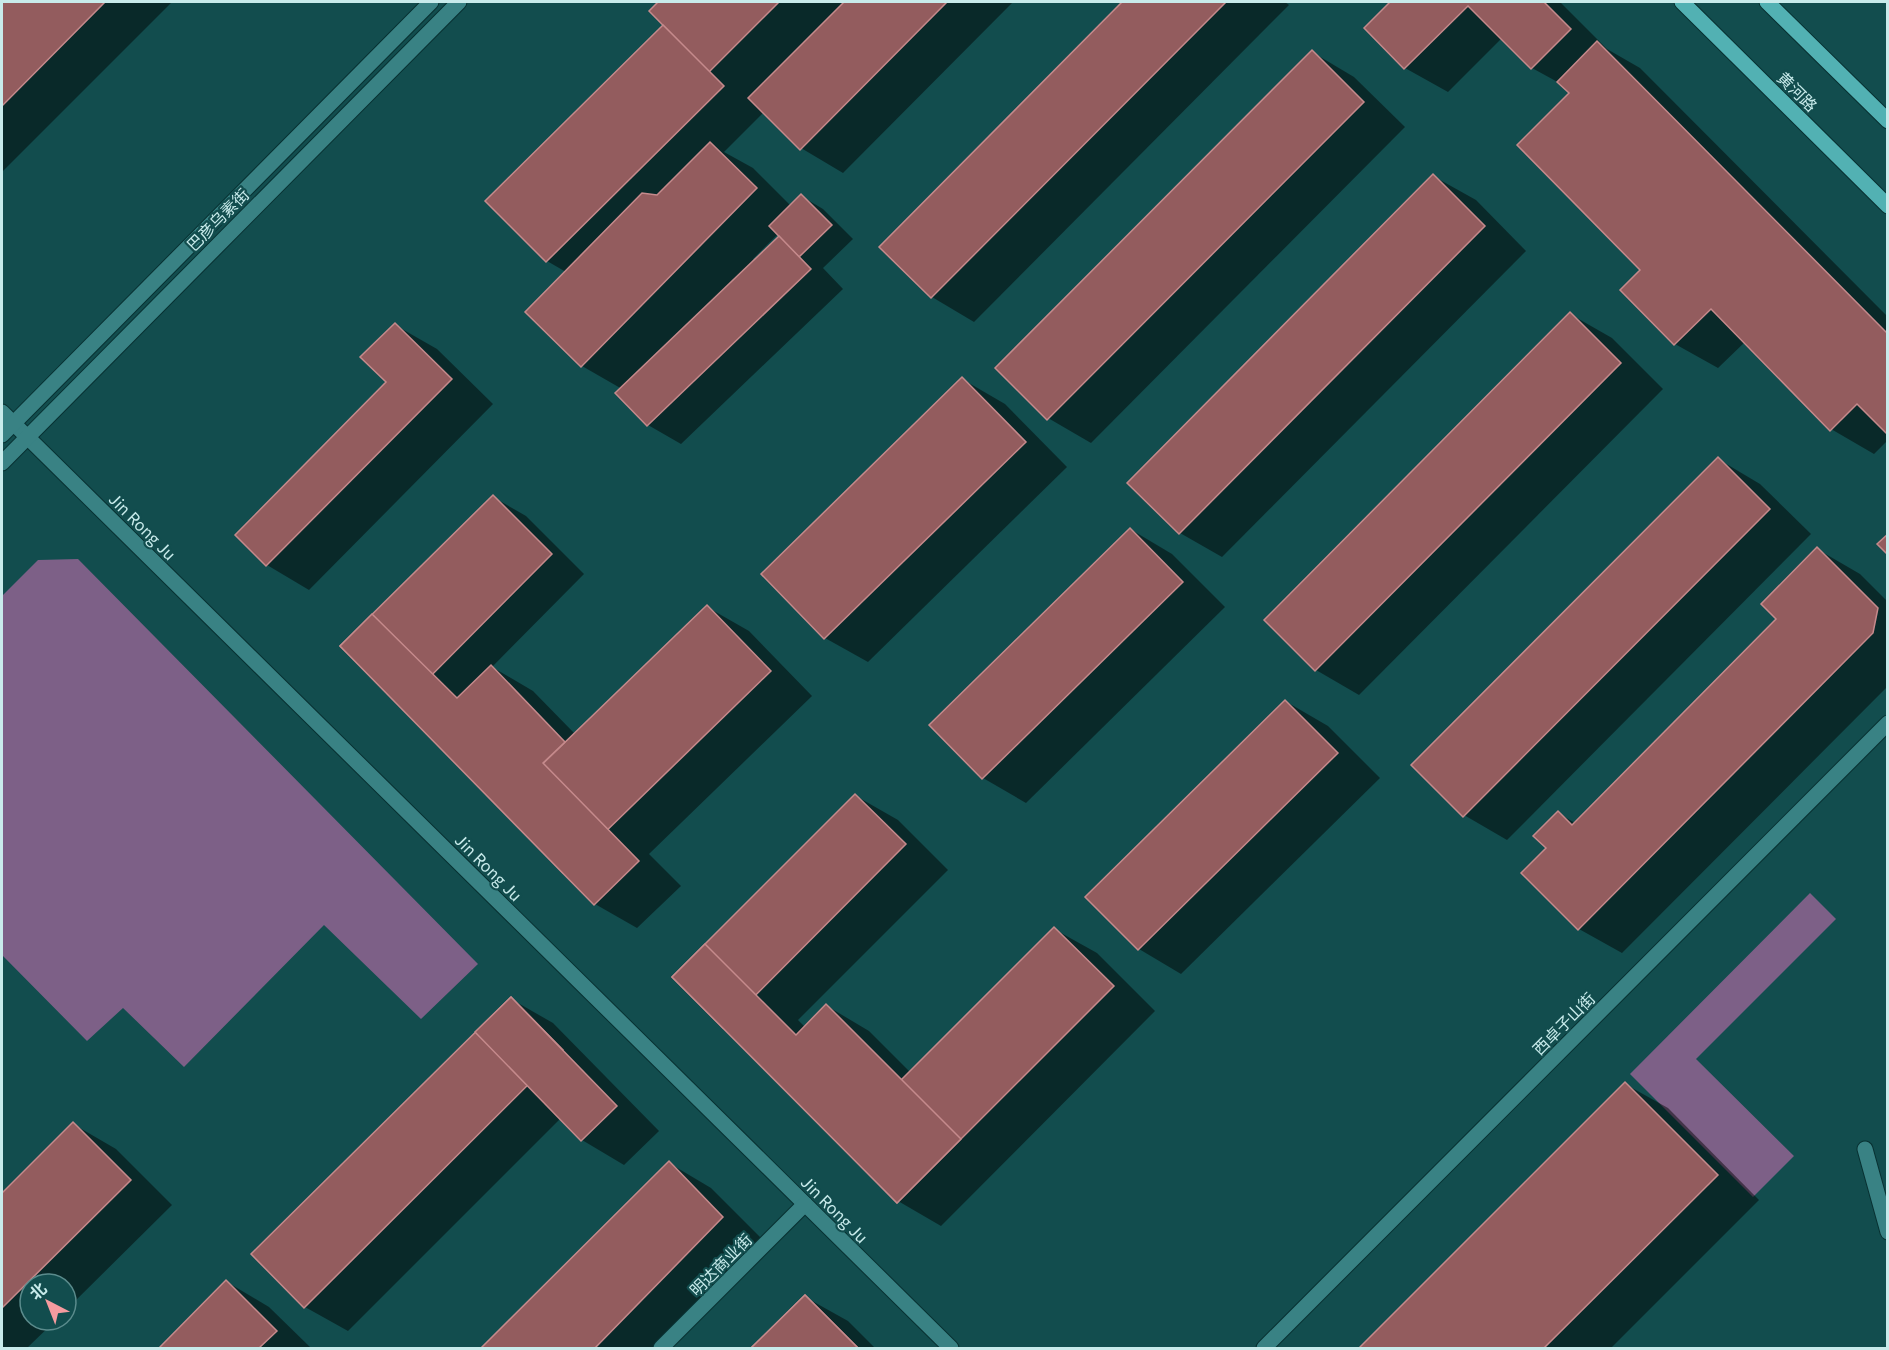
<svg xmlns="http://www.w3.org/2000/svg" width="1889" height="1350" font-family="Georgia,'Noto Sans SC',serif">
<style>
.green{fill:#7d6087}
.shadow{fill:#0007;fill-rule:evenodd}
.building{fill:#935c5e;stroke:#c58a8c;stroke-width:1.5}
.lines{fill:none;stroke-linecap:round;stroke-linejoin:round}
.minor-casing{stroke:#083132;stroke-width:17}
.major-casing{stroke:#083132;stroke-width:17}
.minor{stroke:#398284;stroke-width:15}
.major{stroke:#52b1b3;stroke-width:15}
.labels{text-anchor:middle;dominant-baseline:central;stroke-width:4.5;stroke-linejoin:round;paint-order:stroke}
.street-label{font-size:16px;fill:#c8ebeb;stroke:#124d4e}
</style>
<rect width="100%" height="100%" fill="#124d4e"/>
<g class="green">
<path d="M78,559L478,964L421,1019L324,925L184,1067L123,1008L87,1041L2,955V596L38,560Z"/>
<path d="M1810,893L1836,919L1696,1059L1794,1156L1753,1197L1630,1074Z"/>
</g>
<g class="shadow">
<path d="M2,2H172L2,172Z"/>
<path d="M660,2H1013L843,173L801,148L764,112L724,152L753,168L791,206L801,196L823,209L853,239L823,268L843,289L681,444L648,425L622,389L582,366L566,272L547,261L487,201L665,25L651,11ZM778,234L781,237L755,261L753,259Z"/>
<path d="M1125,2H1285L1289,5L974,322L932,297L881,247Z"/>
<path d="M1393,2H1560L1607,49L1640,68L1888,317V440L1874,454L1831,429L1745,342L1718,368L1675,344L1571,93L1563,85L1532,68L1502,38L1448,92L1405,68L1366,28Z"/>
<path d="M1312,52L1354,77L1405,127L1091,443L1048,418Z"/>
<path d="M1433,176L1476,200L1526,251L1222,557L1180,533Z"/>
<path d="M1570,314L1612,338L1663,389L1359,695L1316,670L1266,620Z"/>
<path d="M395,325L437,349L493,404L309,590L267,565L388,382Z"/>
<path d="M962,379L1005,404L1067,467L868,662L825,638Z"/>
<path d="M1718,459L1760,484L1811,534L1507,840L1464,815Z"/>
<path d="M493,497L526,516L584,574L492,667L533,691L575,734L707,607L749,631L812,696L649,854L681,886L637,928L595,904L342,646Z"/>
<path d="M1130,529L1172,554L1225,607L1026,803L983,778L931,725Z"/>
<path d="M1817,549L1860,574L1888,602V686L1622,953L1579,929L1523,873L1548,848L1558,813L1575,823L1778,619Z"/>
<path d="M1285,701L1328,726L1380,778L1181,974L1139,949Z"/>
<path d="M856,796L898,820L948,870L798,1020L805,1027L827,1006L869,1031L911,1073L1054,929L1097,953L1155,1011L941,1226L898,1201L674,977Z"/>
<path d="M511,999L553,1023L659,1131L624,1165L582,1140L561,1118L348,1331L305,1307L254,1254Z"/>
<path d="M1625,1084L1668,1108L1759,1200L1611,1348H1361Z"/>
<path d="M73,1124L116,1149L172,1205L66,1310V1284H30V1320H56L27,1348H2V1195Z"/>
<path d="M669,1163L711,1188L765,1242L661,1348H483Z"/>
<path d="M227,1282L269,1307L311,1348H161Z"/>
<path d="M805,1297L848,1321L875,1348H753Z"/>
</g>
<g class="building">
<path d="M2,2H105L2,106Z"/>
<path d="M658,2H779L709,72L649,11Z"/>
<path d="M844,2H947L800,150L748,98Z"/>
<path d="M1122,2H1226L931,298L879,247Z"/>
<path d="M1390,2H1544L1571,29L1531,69L1468,6L1404,69L1364,28Z"/>
<path d="M663,25L724,86L546,262L485,201Z"/>
<path d="M1597,41L1888,334V435L1857,404L1830,431L1711,309L1674,345L1620,290L1640,270L1517,145L1569,93L1557,82Z"/>
<path d="M1312,50L1364,102L1047,420L995,368Z"/>
<path d="M710,142L757,188L581,367L525,312L642,193L657,195Z"/>
<path d="M1433,174L1485,226L1179,534L1127,483Z"/>
<path d="M801,194L832,225L799,257L769,226Z"/>
<path d="M779,236L811,269L647,426L615,393Z"/>
<path d="M1570,312L1621,363L1315,671L1264,620Z"/>
<path d="M395,323L452,379L266,566L235,535L386,382L360,357Z"/>
<path d="M962,377L1026,442L824,639L761,574Z"/>
<path d="M1718,457L1770,509L1463,817L1411,765Z"/>
<path d="M493,495L552,554L401,706L340,646Z"/>
<path d="M1130,528L1183,582L982,779L929,725Z"/>
<path d="M1888,534V555L1877,544Z"/>
<path d="M1817,547L1878,608L1873,633L1578,930L1521,873L1546,848L1533,836L1558,811L1572,825L1776,619L1761,604Z"/>
<path d="M707,605L771,671L563,873L499,806Z"/>
<path d="M372,614L457,698L491,665L565,742L543,763L639,861L594,905L340,646Z"/>
<path d="M1285,700L1338,753L1138,950L1085,897Z"/>
<path d="M855,794L906,844L723,1028L672,977Z"/>
<path d="M1054,927L1114,986L897,1203L838,1143Z"/>
<path d="M705,944L796,1035L826,1004L961,1139L897,1203L672,977Z"/>
<path d="M511,997L563,1050L304,1308L251,1254Z"/>
<path d="M511,997L617,1106L581,1141L475,1032Z"/>
<path d="M1625,1082L1718,1175L1544,1348H1359Z"/>
<path d="M73,1122L131,1180L2,1308V1193Z"/>
<path d="M669,1161L723,1217L595,1348H481Z"/>
<path d="M226,1280L277,1331L259,1348H159Z"/>
<path d="M805,1295L858,1348H751Z"/>
<path d="M805,1295L858,1348H751Z"/>
</g>
<g class="lines">
<g class="minor-casing">
<g id="minor">
<path d="M2,412L951,1348"/>
<path d="M2,435L431,2"/>
<path d="M2,463L459,2"/>
<path d="M1865,1149L1888,1232"/>
<path d="M661,1348L805,1204"/>
<path d="M1264,1348L1888,723"/>
</g>
</g>
<g class="major-casing">
<g id="major">
<path d="M1682,2L1888,206"/>
<path d="M1767,2L1888,121"/>
</g>
</g>
<use href="#minor" class="minor"/>
<use href="#major" class="major"/>
</g>
<g class="labels">
<g class="street-label">
<text transform="translate(1798 91) rotate(45)">黄河路</text>
<text transform="translate(217 219) rotate(-45)">巴彦乌素街</text>
<text transform="translate(143 526) rotate(45)">Jin Rong Ju</text>
<text transform="translate(489 867) rotate(45)">Jin Rong Ju</text>
<text transform="translate(1563 1023) rotate(-45)">西卓子山街</text>
<text transform="translate(835 1209) rotate(45)">Jin Rong Ju</text>
<text transform="translate(720 1264) rotate(-45)">明达商业街</text>
</g>
</g>
<rect width="1889" height="1350" fill="none" stroke="#c8ebeb" stroke-width="6"/>
<g transform="translate(48 1302) rotate(318)"><circle r="28" fill="#124d4e" stroke="#5b8c8d" stroke-width="1.5"/>
<path d="M0-4.5L10 22L0 15L-10 22Z" fill="#f59b9f"/>
<text y="-9" font-size="16" font-weight="bold" text-anchor="middle" fill="#c8ebeb">北</text>
</g>
</svg>
